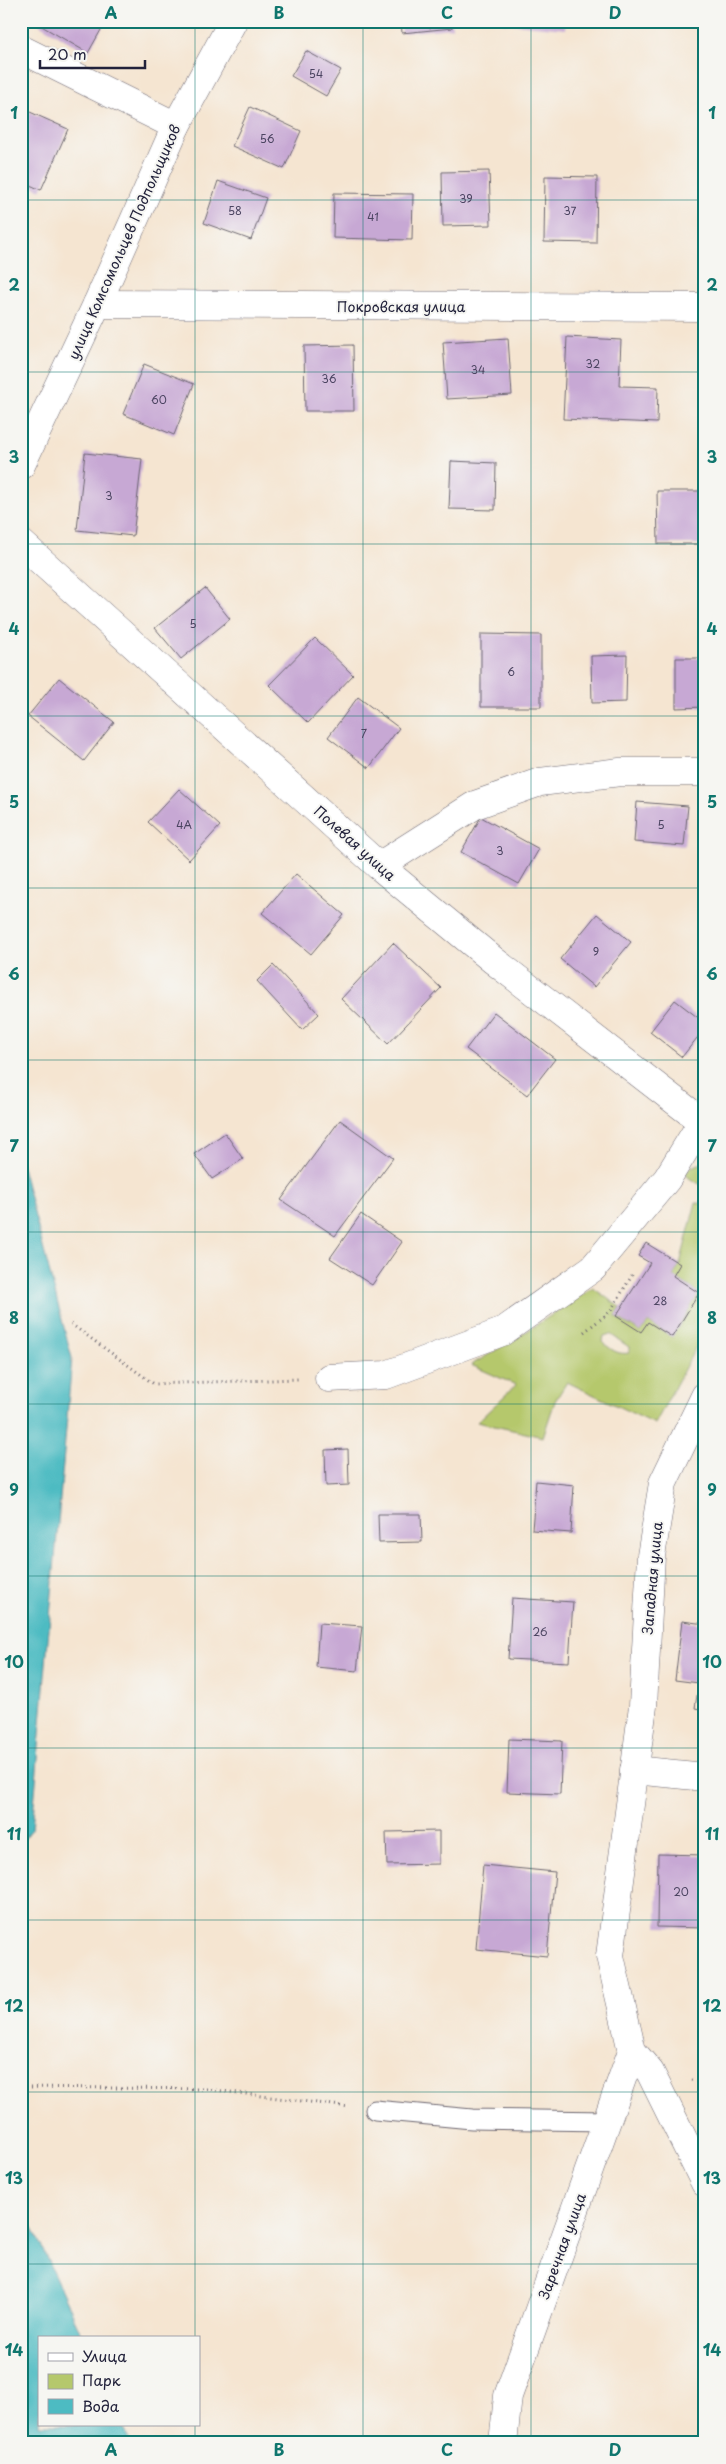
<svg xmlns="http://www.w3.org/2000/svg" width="726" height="2464" font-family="'Playpen Sans',sans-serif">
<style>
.green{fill:#b5c86c;stroke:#6c7554;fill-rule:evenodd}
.water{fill:#4dbbc2;stroke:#386e7e}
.building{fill:#c7a8d4}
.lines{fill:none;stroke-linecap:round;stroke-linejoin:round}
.lane-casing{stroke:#6c6670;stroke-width:21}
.street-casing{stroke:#6c6670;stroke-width:29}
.path{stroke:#6c6670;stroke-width:3;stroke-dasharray:1 4;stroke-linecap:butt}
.lane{stroke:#fff;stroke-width:19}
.street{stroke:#fff;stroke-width:28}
.grid{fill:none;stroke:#0f766e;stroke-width:1;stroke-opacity:0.55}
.labels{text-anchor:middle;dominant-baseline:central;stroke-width:4;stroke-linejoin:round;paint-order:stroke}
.number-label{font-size:11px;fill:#4b4461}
.street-label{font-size:14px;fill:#22223b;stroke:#f6f6f2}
.neatline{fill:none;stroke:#0f766e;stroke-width:2}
.grid-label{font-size:16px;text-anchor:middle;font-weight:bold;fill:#0f766e}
</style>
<rect width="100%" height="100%" fill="#f6f6f2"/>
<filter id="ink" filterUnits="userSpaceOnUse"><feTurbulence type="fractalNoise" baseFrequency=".02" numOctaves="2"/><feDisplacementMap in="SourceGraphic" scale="10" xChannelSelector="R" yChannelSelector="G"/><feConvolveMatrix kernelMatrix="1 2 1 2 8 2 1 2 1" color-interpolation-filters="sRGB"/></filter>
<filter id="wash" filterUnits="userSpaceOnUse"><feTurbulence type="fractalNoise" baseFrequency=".0096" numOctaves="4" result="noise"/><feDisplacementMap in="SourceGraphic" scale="20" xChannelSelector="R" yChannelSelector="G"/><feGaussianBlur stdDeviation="1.12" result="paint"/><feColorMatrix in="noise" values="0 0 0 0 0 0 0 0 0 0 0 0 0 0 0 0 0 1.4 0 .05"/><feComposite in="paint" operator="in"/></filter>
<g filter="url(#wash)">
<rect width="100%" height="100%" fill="#f5e5d1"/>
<g class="green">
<path d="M705,1162V1187L689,1178L685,1173L691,1167Z"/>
<path d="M705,1195V1330L655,1424L567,1382L555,1401L543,1437L477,1422L516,1385L471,1365L518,1337L593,1288L621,1308L616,1317L641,1332L648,1322L672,1337L699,1293L673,1276L680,1264L696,1202L700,1204ZM610,1334L629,1347V1353C618,1355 611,1350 603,1342L604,1336Z"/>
</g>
<g class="water">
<path d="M21,1163L72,1358L32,1829L21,1843Z"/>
<path d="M21,2202L83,2338H39V2425H122L130,2443H21Z"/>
</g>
<g id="blocks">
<g class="building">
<path d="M33,21H106L88,53Z"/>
<path d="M401,21H451L452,28L402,33Z"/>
<path d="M503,21H566L565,29L502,23Z"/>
<path d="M306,51L341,70L326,96L291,76Z"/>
<path d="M250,107L301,131L284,169L232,146Z"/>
<path d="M21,108L68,129L41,190L21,181Z"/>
<path d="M489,171L491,225L443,226L442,172Z"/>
<path d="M545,176L597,177L596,243L544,242Z"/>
<path d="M218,181L266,198L251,240L204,223Z"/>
<path d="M334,193L413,194L412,240L333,238Z"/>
<path d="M567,337L621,340L619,386L658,387L657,423L563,419Z"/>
<path d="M508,338L512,395L447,399L443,342Z"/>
<path d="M353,345L354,411H305L304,346Z"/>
<path d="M144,364L194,384L174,435L123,414Z"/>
<path d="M85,453L142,459L133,536L77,530Z"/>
<path d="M451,461L496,463L495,510L449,509Z"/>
<path d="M657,491H705V544H658Z"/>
<path d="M205,588L230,619L181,659L155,628Z"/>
<path d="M481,634L541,635V707H481Z"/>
<path d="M315,638L353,675L308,723L269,685Z"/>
<path d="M627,655L626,702L592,703L591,656Z"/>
<path d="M676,658H705V707L676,708Z"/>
<path d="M59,678L114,722L84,761L28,716Z"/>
<path d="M358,697L399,728L369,768L328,737Z"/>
<path d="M179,789L220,826L189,860L148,822Z"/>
<path d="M637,802L688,806L684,846L634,842Z"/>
<path d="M481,817L539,849L519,884L461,852Z"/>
<path d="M296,874L344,915L311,954L262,913Z"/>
<path d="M597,914L631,942L594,987L560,959Z"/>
<path d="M393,943L441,988L388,1044L341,999Z"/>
<path d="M273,965L319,1014L302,1030L257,981Z"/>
<path d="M675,1000L705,1023V1028L682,1057L650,1032Z"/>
<path d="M494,1012L555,1059L527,1095L466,1049Z"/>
<path d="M340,1120L393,1158L335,1236L281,1200Z"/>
<path d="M225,1133L243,1159L212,1179L194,1154Z"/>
<path d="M361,1214L402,1242L372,1285L330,1258Z"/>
<path d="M646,1243L680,1264L673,1276L699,1293L672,1337L648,1322L641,1332L616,1316L650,1263L638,1256Z"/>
<path d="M348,1449L349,1485L326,1486L325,1450Z"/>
<path d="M536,1481L574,1485L571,1533L532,1530Z"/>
<path d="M378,1514H421L422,1542L379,1543Z"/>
<path d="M512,1598L573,1602L569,1662L508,1659Z"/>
<path d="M682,1621L705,1624V1710L695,1708L699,1683L675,1680Z"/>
<path d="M319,1623L362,1626L357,1671L316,1667Z"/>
<path d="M509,1739L562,1741L560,1794L507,1792Z"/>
<path d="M439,1831V1864L387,1865L386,1832Z"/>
<path d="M658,1854L705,1855V1928L657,1927Z"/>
<path d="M483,1865L555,1872L547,1956L476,1949Z"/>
</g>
</g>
</g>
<g filter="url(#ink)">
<use href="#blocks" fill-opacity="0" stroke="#6c6670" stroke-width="1"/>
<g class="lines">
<g class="lane-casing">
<path id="lane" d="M375,2110L472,2119L607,2121"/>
</g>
<g class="street-casing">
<g id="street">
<path d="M21,49L176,126"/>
<path d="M97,304L705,307"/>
<path d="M21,465L97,304L176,126L233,21"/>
<path d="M21,543L379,866L493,960L705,1124"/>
<path d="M379,866L475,805L540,782L620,772H705"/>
<path d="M329,1378L386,1375L502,1332L593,1268L667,1179L702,1122"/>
<path d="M705,1396L663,1483L651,1556L643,1706L610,1956L632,2051L650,2072L705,2183"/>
<path d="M634,1770L705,1777"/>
<path d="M503,2443L508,2396L632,2051"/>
</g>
</g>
<g class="path">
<path d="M71,1324L154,1384L298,1379"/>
<path d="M584,1332L610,1312L634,1272"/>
<path d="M691,2080L705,2082"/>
<path d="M21,2087L207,2089L349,2107"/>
</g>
<use href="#lane" class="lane"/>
<use href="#street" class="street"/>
</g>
</g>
<path class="grid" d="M195,21V2338M363,21V2443M531,21V2443M21,200H705M21,372H705M21,544H705M21,716H705M21,888H705M21,1060H705M21,1232H705M21,1404H705M21,1576H705M21,1748H705M21,1920H705M21,2092H705M21,2264H705M195,2425V2443"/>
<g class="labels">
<g class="number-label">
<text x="316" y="73">54</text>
<text x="267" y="138">56</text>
<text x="466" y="198">39</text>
<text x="235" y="210">58</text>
<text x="570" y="210">37</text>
<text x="373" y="216">41</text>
<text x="593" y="363">32</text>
<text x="478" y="369">34</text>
<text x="329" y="378">36</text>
<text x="159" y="399">60</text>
<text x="109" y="495">3</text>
<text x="193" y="623">5</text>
<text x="511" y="671">6</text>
<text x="364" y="733">7</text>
<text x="184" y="824">4А</text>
<text x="661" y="824">5</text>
<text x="500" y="850">3</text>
<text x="596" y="951">9</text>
<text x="660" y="1300">28</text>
<text x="540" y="1631">26</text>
<text x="681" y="1891">20</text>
</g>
<g class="street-label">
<text transform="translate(124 242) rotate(-66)">улица Комсомольцев Подпольщиков</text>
<text x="401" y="306">Покровская улица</text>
<text transform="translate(355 843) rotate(42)">Полевая улица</text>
<text transform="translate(652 1578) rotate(-85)">Западная улица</text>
<text transform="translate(562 2246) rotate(-70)">Заречная улица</text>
</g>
</g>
<rect width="726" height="2464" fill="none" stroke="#f6f6f2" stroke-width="55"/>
<rect x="38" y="2336" width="162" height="90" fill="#f6f6f2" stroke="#a1a1a9"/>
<rect x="48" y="2353" width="25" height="8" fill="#ffffff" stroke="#a1a1a9"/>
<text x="82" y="2362" font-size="15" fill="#22223b">Улица</text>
<rect x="48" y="2374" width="25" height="15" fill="#b5c86c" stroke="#a1a1a9"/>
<text x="82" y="2386" font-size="15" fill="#22223b">Парк</text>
<rect x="48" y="2399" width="25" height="15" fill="#4dbbc2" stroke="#a1a1a9"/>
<text x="82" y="2412" font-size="15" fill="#22223b">Вода</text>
<path d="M40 60v8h105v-8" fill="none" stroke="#22223b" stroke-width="2.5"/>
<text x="48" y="60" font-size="15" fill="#22223b" stroke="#f6f6f2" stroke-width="4" paint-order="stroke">20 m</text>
<rect x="28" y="28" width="670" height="2408" class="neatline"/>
<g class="grid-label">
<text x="111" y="19">A</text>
<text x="279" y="19">B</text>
<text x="447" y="19">C</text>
<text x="615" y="19">D</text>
<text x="14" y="119">1</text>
<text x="712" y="119">1</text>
<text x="14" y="291">2</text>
<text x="712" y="291">2</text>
<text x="14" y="463">3</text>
<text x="712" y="463">3</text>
<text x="14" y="635">4</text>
<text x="712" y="635">4</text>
<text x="14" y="808">5</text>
<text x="712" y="808">5</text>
<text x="14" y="980">6</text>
<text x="712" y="980">6</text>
<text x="14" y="1152">7</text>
<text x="712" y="1152">7</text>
<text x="14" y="1324">8</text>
<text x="712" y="1324">8</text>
<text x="14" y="1496">9</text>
<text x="712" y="1496">9</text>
<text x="14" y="1668">10</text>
<text x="712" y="1668">10</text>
<text x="14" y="1840">11</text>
<text x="712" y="1840">11</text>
<text x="14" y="2012">12</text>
<text x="712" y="2012">12</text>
<text x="14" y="2184">13</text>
<text x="712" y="2184">13</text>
<text x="14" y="2356">14</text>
<text x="712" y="2356">14</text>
<text x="111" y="2456">A</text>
<text x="279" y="2456">B</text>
<text x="447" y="2456">C</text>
<text x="615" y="2456">D</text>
</g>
</svg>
